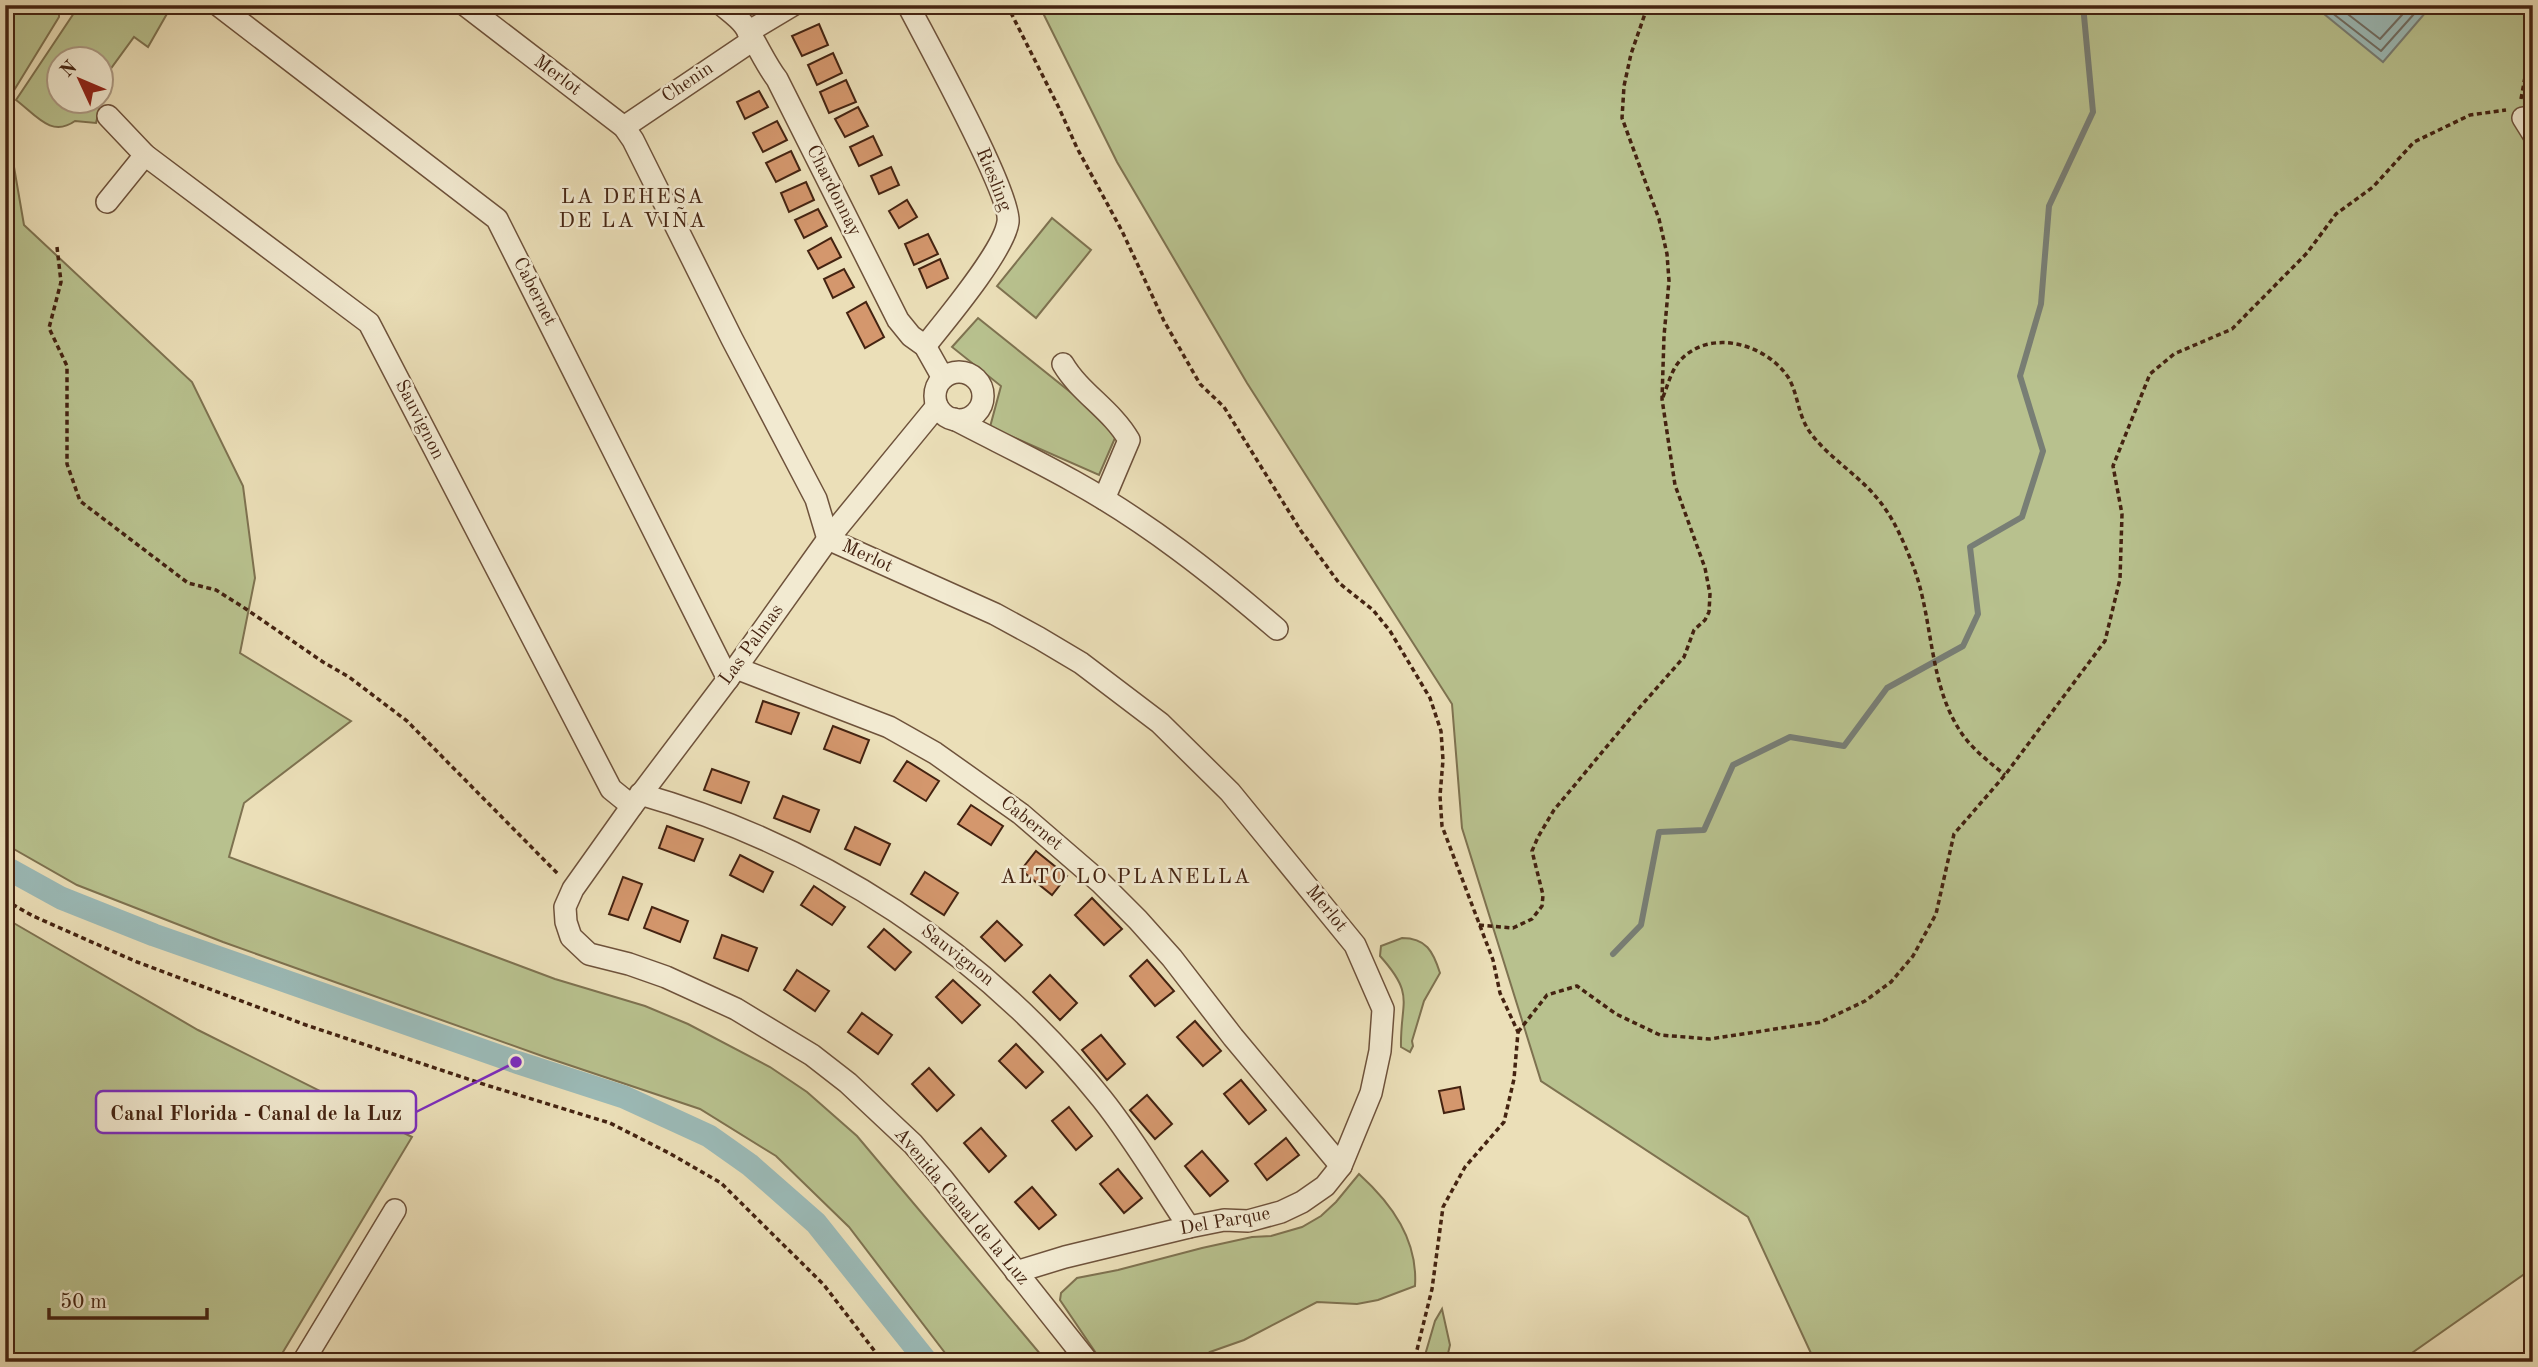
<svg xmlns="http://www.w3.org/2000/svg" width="2538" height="1367" font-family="'Old Standard TT',serif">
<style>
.green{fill:#b8c18e;stroke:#7e7250;stroke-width:2}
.water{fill:#9bbab7;stroke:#787e75;stroke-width:2}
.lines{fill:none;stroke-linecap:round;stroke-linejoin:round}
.shore{stroke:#706e64;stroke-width:2}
.stream{stroke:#787e75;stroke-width:6}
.canal{stroke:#9bbab7;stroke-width:23}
.building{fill:#d4976d;stroke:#442311;stroke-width:2}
.minor-casing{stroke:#6e523b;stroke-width:24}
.path{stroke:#442311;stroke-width:3.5;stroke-dasharray:5 3.5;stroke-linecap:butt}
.minor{stroke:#f2ead1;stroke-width:21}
.labels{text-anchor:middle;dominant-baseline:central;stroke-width:5;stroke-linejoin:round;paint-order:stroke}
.street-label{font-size:19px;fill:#442311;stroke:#f2ead1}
.neighbourhood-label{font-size:21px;letter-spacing:2px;fill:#442311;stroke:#f2ead1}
.leader{fill:none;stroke:#7b2cbf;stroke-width:2.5}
.callout-dot{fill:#7b2cbf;stroke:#f2ead1;stroke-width:2.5}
.callout{fill:#f2ead1;stroke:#7b2cbf;stroke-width:2.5}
.callout-label{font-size:21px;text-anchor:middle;font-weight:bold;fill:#442311}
</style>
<rect width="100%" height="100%" fill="#ebdfb8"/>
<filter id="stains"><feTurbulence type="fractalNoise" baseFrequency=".00286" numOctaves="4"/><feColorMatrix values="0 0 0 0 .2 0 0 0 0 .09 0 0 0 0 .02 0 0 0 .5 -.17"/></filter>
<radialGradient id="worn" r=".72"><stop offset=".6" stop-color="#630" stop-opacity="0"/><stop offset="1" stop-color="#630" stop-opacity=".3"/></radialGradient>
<g class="green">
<path d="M5,5H59V17L5,105Z"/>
<path d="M73,5H172L148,47L134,37L107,74L102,98V60H60V102H101L96,123L75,121C51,138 36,115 16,100L74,13Z"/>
<path d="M1039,5H2533V1268L2399,1362H1815L1748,1217L1541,1081L1462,828L1452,704L1247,383L1117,162Z"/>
<path d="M5,115L24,225L192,382L243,486L255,578L240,653L351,721L244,803L229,857L555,979L645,1006L688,1024L770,1067L807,1092L857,1136L1047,1362H952L849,1227L776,1156L700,1109L545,1057L223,942L77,885L5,844Z"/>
<path d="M1052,218L1091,250L1036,318L997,286Z"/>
<path d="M978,318L1104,419L1115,438L1099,475L990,427L1001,386L952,347Z"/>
<path d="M5,918L198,1030L412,1137L277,1362H5Z"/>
<path d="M1402,938C1426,938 1433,951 1440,973L1424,1001L1412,1041L1413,1046L1410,1052L1401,1047C1400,1001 1416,996 1380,956L1381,946Z"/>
<path d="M1359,1174C1392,1204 1418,1240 1415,1286L1378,1300L1357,1304L1317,1302L1244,1340L1210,1352L1195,1362H1102L1060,1300L1061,1293L1077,1278L1118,1270L1202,1248L1252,1237L1271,1236L1302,1227L1321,1216L1336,1202Z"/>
<path d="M1442,1309L1450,1345L1446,1362H1423L1435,1321Z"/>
</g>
<path class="water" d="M2313,5H2432L2383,62Z"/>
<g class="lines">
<g class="shore">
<path d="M2322,5L2381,51L2422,5"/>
<path d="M2336,5L2380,39L2411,5"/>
</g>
<g class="stream">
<path d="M5,11L10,5"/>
<path d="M1613,954L1641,925L1659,832L1704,830L1733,765L1790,737L1844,746L1887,688L1963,646L1978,614L1970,547L2022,517L2043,451L2020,376L2041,304L2049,206L2093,112L2083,5"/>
</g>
<path class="canal" d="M5,867L61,898L154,935L516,1062L624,1097L709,1136L750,1165L816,1223L927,1362"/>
</g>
<g class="building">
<path d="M819,24L828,45L802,56L792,36Z"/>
<path d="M833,53L842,73L817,85L808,65Z"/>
<path d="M846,80L856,102L829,113L820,92Z"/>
<path d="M759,91L768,107L745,119L737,102Z"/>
<path d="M858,107L868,126L845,137L835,119Z"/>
<path d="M777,121L787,140L763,152L753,133Z"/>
<path d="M873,136L882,155L859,166L850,147Z"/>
<path d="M791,151L800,170L776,182L766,163Z"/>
<path d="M891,167L899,185L879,194L871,176Z"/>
<path d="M806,182L814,200L789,212L781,193Z"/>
<path d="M907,200L917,217L899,228L889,211Z"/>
<path d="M818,209L827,226L804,238L795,220Z"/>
<path d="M928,234L938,254L914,265L905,244Z"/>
<path d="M831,238L841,257L818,269L808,251Z"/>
<path d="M940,259L948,278L927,288L919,269Z"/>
<path d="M844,269L854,287L833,298L824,279Z"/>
<path d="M866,302L884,337L865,348L847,313Z"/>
<path d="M763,701L799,713L791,734L756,722Z"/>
<path d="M833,726L869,740L860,763L824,749Z"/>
<path d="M907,761L939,781L926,801L894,781Z"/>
<path d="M712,769L749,782L741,803L704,790Z"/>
<path d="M783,796L819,810L810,832L774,818Z"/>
<path d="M971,805L1003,826L991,845L958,824Z"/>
<path d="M667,826L703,839L694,861L659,848Z"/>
<path d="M855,827L890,844L880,865L845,849Z"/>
<path d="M1036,851L1067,876L1052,895L1021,870Z"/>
<path d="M740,855L773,872L763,892L730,875Z"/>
<path d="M925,872L958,893L944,915L911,894Z"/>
<path d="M623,877L642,884L628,920L609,914Z"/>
<path d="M814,886L845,907L832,925L801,905Z"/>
<path d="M1092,898L1122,929L1104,945L1075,915Z"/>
<path d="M652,907L688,921L680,942L644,928Z"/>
<path d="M997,921L1022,945L1005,961L981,937Z"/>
<path d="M884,929L911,952L895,970L868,947Z"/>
<path d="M722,935L757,948L748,971L714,958Z"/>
<path d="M1147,960L1174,991L1155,1006L1130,976Z"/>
<path d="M797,970L829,991L815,1011L784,990Z"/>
<path d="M1050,975L1077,1003L1060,1020L1033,992Z"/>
<path d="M953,980L980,1005L962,1023L936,997Z"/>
<path d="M862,1013L892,1035L878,1054L848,1032Z"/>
<path d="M1195,1021L1221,1051L1203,1066L1177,1037Z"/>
<path d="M1101,1035L1125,1064L1107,1080L1082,1050Z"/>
<path d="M1016,1044L1043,1072L1026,1088L999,1061Z"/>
<path d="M929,1068L954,1095L937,1111L912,1084Z"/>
<path d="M1241,1080L1266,1110L1249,1124L1224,1094Z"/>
<path d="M1460,1087L1464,1109L1444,1113L1439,1091Z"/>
<path d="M1147,1095L1172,1124L1155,1139L1130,1110Z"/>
<path d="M1069,1107L1092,1136L1076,1150L1052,1121Z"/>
<path d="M981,1128L1006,1156L989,1172L964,1143Z"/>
<path d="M1286,1138L1299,1155L1267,1180L1255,1164Z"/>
<path d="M1202,1151L1228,1181L1210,1196L1185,1166Z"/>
<path d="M1118,1169L1142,1198L1124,1213L1100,1184Z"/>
<path d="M1032,1187L1056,1215L1039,1229L1015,1202Z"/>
</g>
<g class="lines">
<g class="minor-casing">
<g id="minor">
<path d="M218,5L497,219L728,679"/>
<path d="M465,5L624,127L633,140L732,339L816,499L828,539L995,614L1039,638L1081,663L1160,723L1230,792L1355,945L1383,1009L1380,1051L1371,1093L1341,1166L1325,1186L1302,1202L1281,1212L1248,1221L1224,1220L1189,1227L1065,1257L1016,1272"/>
<path d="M722,5C729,11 738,17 744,25C756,41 764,62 777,79L898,320L911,336L925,346L943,378"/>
<path d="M908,5C926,40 1012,195 1008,222C1004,251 945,321 925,346"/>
<path d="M748,32L793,5"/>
<path d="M108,116L145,155L369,323L611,789L632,806"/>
<path d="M2523,118L2533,134"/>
<path d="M624,127L753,40"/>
<path d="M107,202L145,155"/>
<path d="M1063,364C1080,393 1112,410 1129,440L1104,499"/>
<circle cx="959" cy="396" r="24"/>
<path d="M937,406L828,539L728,679L632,806L573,889L565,907L566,922L571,937L589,954L629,964L666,977L736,1009L812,1055L848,1083L913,1144L942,1178L1088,1362"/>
<path d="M954,419C994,440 1034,459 1073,481C1147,522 1213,574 1277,629"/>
<path d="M736,668L889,727L935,753L1021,814L1101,883L1138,920L1172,958L1233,1037L1341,1166"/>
<path d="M640,794C822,846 984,952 1102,1099C1134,1139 1160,1184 1189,1227"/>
<path d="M303,1362L395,1210"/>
</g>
</g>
<g class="path">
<path d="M1007,5L1059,108L1077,148L1122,231L1164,321L1200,384L1224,407L1301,531L1339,583L1373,610L1390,631L1430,698L1441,731L1443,760L1440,796L1442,826L1493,960L1500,993L1518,1032L1514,1079L1504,1122L1465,1167L1443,1207L1432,1289L1414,1362"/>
<path d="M2521,99L2533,33L2526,5"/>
<path d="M57,247L61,282L49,328L67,366V464L80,501L188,583L216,590L246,609L323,662L349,677L407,721L559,875"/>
<path d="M1663,397C1667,387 1671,372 1678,363C1707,327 1765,343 1788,377C1799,395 1797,416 1812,435C1831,459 1858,475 1877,498C1893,517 1903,540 1912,563C1933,615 1928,677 1957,726C1968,746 1988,761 2005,775"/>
<path d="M5,900L33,916L137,962L306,1025L486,1085L610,1123L669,1153L721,1183L824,1285L883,1362"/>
<path d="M1479,925L1513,928L1532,919L1542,906L1543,895L1532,851L1538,837L1554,810L1633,715L1684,657L1694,630L1705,620L1709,612L1710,594L1705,568L1675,485L1662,399L1664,336L1669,281L1667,254L1659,219L1622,118L1624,86L1631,54L1648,5"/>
<path d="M1518,1032L1547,995L1577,986L1616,1014L1660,1035L1710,1039L1821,1022L1865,1001L1891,982L1913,956L1936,914L1954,834L2005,775L2105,641L2120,579L2122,514L2113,466L2150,374L2174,354L2232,329L2307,253L2336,214L2373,187L2414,142L2470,115L2506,110"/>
</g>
<use href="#minor" class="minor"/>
</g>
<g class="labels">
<g class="street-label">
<text transform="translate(557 76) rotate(37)">Merlot</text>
<text transform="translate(688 83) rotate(-34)">Chenin</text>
<text transform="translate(993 180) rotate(68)">Riesling</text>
<text transform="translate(833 191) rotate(63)">Chardonnay</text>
<text transform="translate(534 292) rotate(63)">Cabernet</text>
<text transform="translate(419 420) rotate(63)">Sauvignon</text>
<text transform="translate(867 557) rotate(25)">Merlot</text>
<text transform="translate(752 645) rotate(-54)">Las Palmas</text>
<text transform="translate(1031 824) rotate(39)">Cabernet</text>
<text transform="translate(1326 909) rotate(51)">Merlot</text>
<text transform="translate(957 956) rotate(38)">Sauvignon</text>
<text transform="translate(961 1207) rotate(50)">Avenida Canal de la Luz</text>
<text transform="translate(1225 1222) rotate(-10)">Del Parque</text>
</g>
<g class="neighbourhood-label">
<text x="633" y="197">LA DEHESA<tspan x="633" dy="24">DE LA VIÑA</tspan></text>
<text x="1126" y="877">ALTO LO PLANELLA</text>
</g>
</g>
<path class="leader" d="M516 1062L416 1112"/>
<circle class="callout-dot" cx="516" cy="1062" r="7"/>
<rect class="callout" x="96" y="1091" width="320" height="42" rx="7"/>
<g class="callout-label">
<text x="256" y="1120">Canal Florida - Canal de la Luz</text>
</g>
<rect width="2538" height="1367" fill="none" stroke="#ebdfb8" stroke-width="28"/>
<rect x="7" y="7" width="2524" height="1353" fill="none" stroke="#442311" stroke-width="3.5"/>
<rect x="14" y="14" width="2510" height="1339" fill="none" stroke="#442311" stroke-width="2"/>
<g transform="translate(80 80) rotate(314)"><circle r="33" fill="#f2ead1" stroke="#ac9a84" stroke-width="2"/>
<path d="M0-5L12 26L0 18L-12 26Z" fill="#8f2418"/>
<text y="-10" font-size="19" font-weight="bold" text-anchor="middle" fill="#442311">N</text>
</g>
<path d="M49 1308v10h158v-10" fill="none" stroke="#442311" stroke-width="3.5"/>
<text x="60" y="1308" font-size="21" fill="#442311" stroke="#f2ead1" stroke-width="5" paint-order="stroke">50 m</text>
<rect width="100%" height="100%" filter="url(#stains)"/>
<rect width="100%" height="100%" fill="url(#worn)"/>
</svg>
